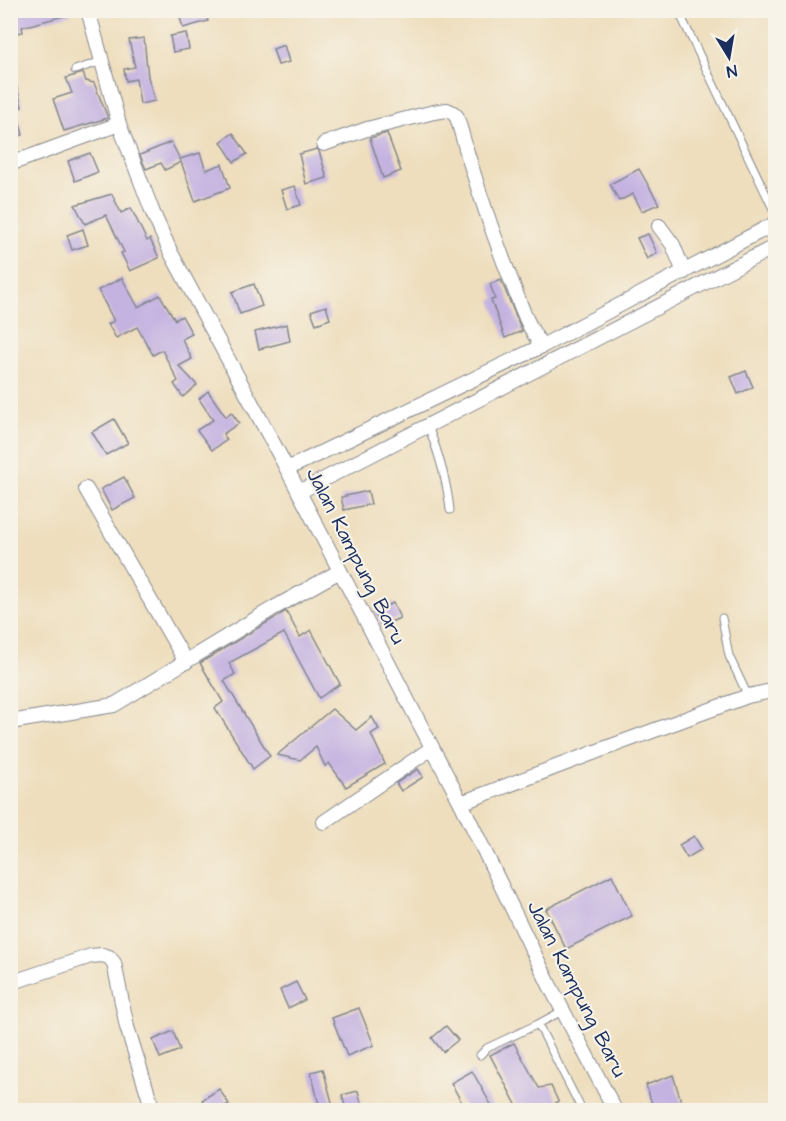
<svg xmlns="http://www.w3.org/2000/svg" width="786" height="1121" font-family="'Architects Daughter',sans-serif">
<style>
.building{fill:#c4b2e1}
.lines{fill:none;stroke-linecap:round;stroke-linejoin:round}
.lane-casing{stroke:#84868e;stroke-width:9}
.street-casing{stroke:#84868e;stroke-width:16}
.lane{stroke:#fff;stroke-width:7}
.street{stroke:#fff;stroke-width:14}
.labels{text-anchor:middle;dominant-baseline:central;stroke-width:4.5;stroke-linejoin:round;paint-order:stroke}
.street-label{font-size:21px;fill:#1b2f5e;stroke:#f7f3e8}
</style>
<rect width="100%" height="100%" fill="#f7f3e8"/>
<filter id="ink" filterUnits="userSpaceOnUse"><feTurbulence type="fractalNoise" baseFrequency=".0167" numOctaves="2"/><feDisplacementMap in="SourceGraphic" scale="12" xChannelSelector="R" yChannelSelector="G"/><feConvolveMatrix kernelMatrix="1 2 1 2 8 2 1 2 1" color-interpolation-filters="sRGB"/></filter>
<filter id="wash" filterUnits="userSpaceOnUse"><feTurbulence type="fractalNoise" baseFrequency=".008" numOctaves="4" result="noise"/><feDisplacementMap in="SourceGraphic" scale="24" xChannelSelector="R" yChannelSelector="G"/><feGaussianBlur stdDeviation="1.35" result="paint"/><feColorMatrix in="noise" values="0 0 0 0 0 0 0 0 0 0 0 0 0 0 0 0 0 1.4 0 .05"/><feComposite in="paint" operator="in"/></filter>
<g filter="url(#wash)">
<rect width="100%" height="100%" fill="#eedebd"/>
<g id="blocks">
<g class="building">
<path d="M10,10H70L71,14L22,27L23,32L11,34Z"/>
<path d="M178,10H205L208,21L183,28Z"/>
<path d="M186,33L189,49L173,52L170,36Z"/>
<path d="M144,38L148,77L155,101L140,104L136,79L126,81L124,69L135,67L129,40Z"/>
<path d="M284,45L289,62L278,65L273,49Z"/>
<path d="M83,73L86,81L94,83L108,118L64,131L53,99L72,93L66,78Z"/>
<path d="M14,76L22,107L16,109L23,135L10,138V77Z"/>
<path d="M233,133L247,154L234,162L221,142Z"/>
<path d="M387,133L401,171L383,178L370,138Z"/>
<path d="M171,142L181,161L180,159L200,153L206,170L222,164L230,188L195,201L181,162L165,170L161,163L146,169L140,155Z"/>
<path d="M317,149L319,151L327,178L306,184L299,154Z"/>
<path d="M90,153L98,172L75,181L68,161Z"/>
<path d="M639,169L659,204L642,211L633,194L619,201L610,184Z"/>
<path d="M295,186L301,205L287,209L281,190Z"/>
<path d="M112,194L121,213L131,208L147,241L150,239L159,258L130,271L121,253L124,252L106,215L85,224L75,205Z"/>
<path d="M83,229L88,245L72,250L67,235Z"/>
<path d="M648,234L657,253L647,259L637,238Z"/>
<path d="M122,278L138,307L160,295L175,320L182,316L192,334L182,339L192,359L179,366L197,385L183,397L174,384L178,381L162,350L153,355L137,327L116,338L108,324L114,321L98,290Z"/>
<path d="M501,280L522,331L505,338L491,300L495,299L490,284Z"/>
<path d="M254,284L262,306L240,314L232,292Z"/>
<path d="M326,306L330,319L316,324L311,311Z"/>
<path d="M287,324L290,341L259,349L255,332Z"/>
<path d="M746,371L753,387L738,394L731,377Z"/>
<path d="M208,391L226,417L231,412L239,423L223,434L227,440L212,450L197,430L213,420L199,399Z"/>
<path d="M114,419L128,443L106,455L92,432Z"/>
<path d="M124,477L135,498L112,510L101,489Z"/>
<path d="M368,491L371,504L344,510L341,497Z"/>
<path d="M393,603L400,618L381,626L374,611Z"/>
<path d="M286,611L300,637L311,630L340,684L319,698L284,633L229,663L235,674L224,681L270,756L253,769L215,708L223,702L200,663Z"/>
<path d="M332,709L356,730L372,717L379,729L371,734L385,764L346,787L329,763L325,766L316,747L300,760L277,755Z"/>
<path d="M418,769L423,777L401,791L396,783Z"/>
<path d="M694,836L702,849L687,858L679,845Z"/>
<path d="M612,875L632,916L566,949L546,909Z"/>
<path d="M296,982L305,1000L288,1008L280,990Z"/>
<path d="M359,1008L374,1045L347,1056L332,1018Z"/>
<path d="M446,1026L458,1040L443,1052L432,1038Z"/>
<path d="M173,1031L180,1050L160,1058L153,1040Z"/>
<path d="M514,1043L539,1088L551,1086L558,1101L548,1110H519L490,1055Z"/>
<path d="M323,1069L333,1106L320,1109L311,1072Z"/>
<path d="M472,1071L494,1110H466L451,1083Z"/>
<path d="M673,1075L682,1104L663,1110H654L646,1085Z"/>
<path d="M219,1089L229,1104L219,1110H208L202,1100Z"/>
<path d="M358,1091L363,1110H346L342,1095Z"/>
</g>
</g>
</g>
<g filter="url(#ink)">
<use href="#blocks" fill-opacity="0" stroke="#84868e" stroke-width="1.5"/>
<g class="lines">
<g class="lane-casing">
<g id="lane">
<path d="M678,10L776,215"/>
<path d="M75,70L102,61"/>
<path d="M428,426C439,454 447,481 450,510"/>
<path d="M722,618L729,656L748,696"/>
<path d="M562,1011L538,1024L582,1110"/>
<path d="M480,1055L487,1048L538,1024"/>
</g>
</g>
<g class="street-casing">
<g id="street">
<path d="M88,10L119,124L153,213L171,253L287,469L461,803L550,986L615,1110"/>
<path d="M324,144L367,129L434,112L447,110L453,113L457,117C472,172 490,227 511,280C520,303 527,326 542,346"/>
<path d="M10,164L119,124"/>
<path d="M659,226L673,245L684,272"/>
<path d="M287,469L542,346L776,223"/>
<path d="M86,489L186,662"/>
<path d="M299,492L776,246"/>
<path d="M10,722L114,705L272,609L340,571"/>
<path d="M461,803L606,748L748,696L776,690"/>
<path d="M324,822L432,748"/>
<path d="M10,983L91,956L102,955L109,957L114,963L127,1027L153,1110"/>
</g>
</g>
<use href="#lane" class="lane"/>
<use href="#street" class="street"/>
</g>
</g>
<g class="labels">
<g class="street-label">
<text transform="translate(356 556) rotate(63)">Jalan Kampung Baru</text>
<text transform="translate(577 989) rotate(63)">Jalan Kampung Baru</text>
</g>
</g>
<rect width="786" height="1121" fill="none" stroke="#f7f3e8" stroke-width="36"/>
<g transform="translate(729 57) rotate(169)" stroke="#f7f3e8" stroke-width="4.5" paint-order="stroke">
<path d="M0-4.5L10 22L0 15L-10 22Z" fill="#1b2f5e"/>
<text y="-9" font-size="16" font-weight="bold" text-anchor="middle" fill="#1b2f5e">N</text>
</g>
</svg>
